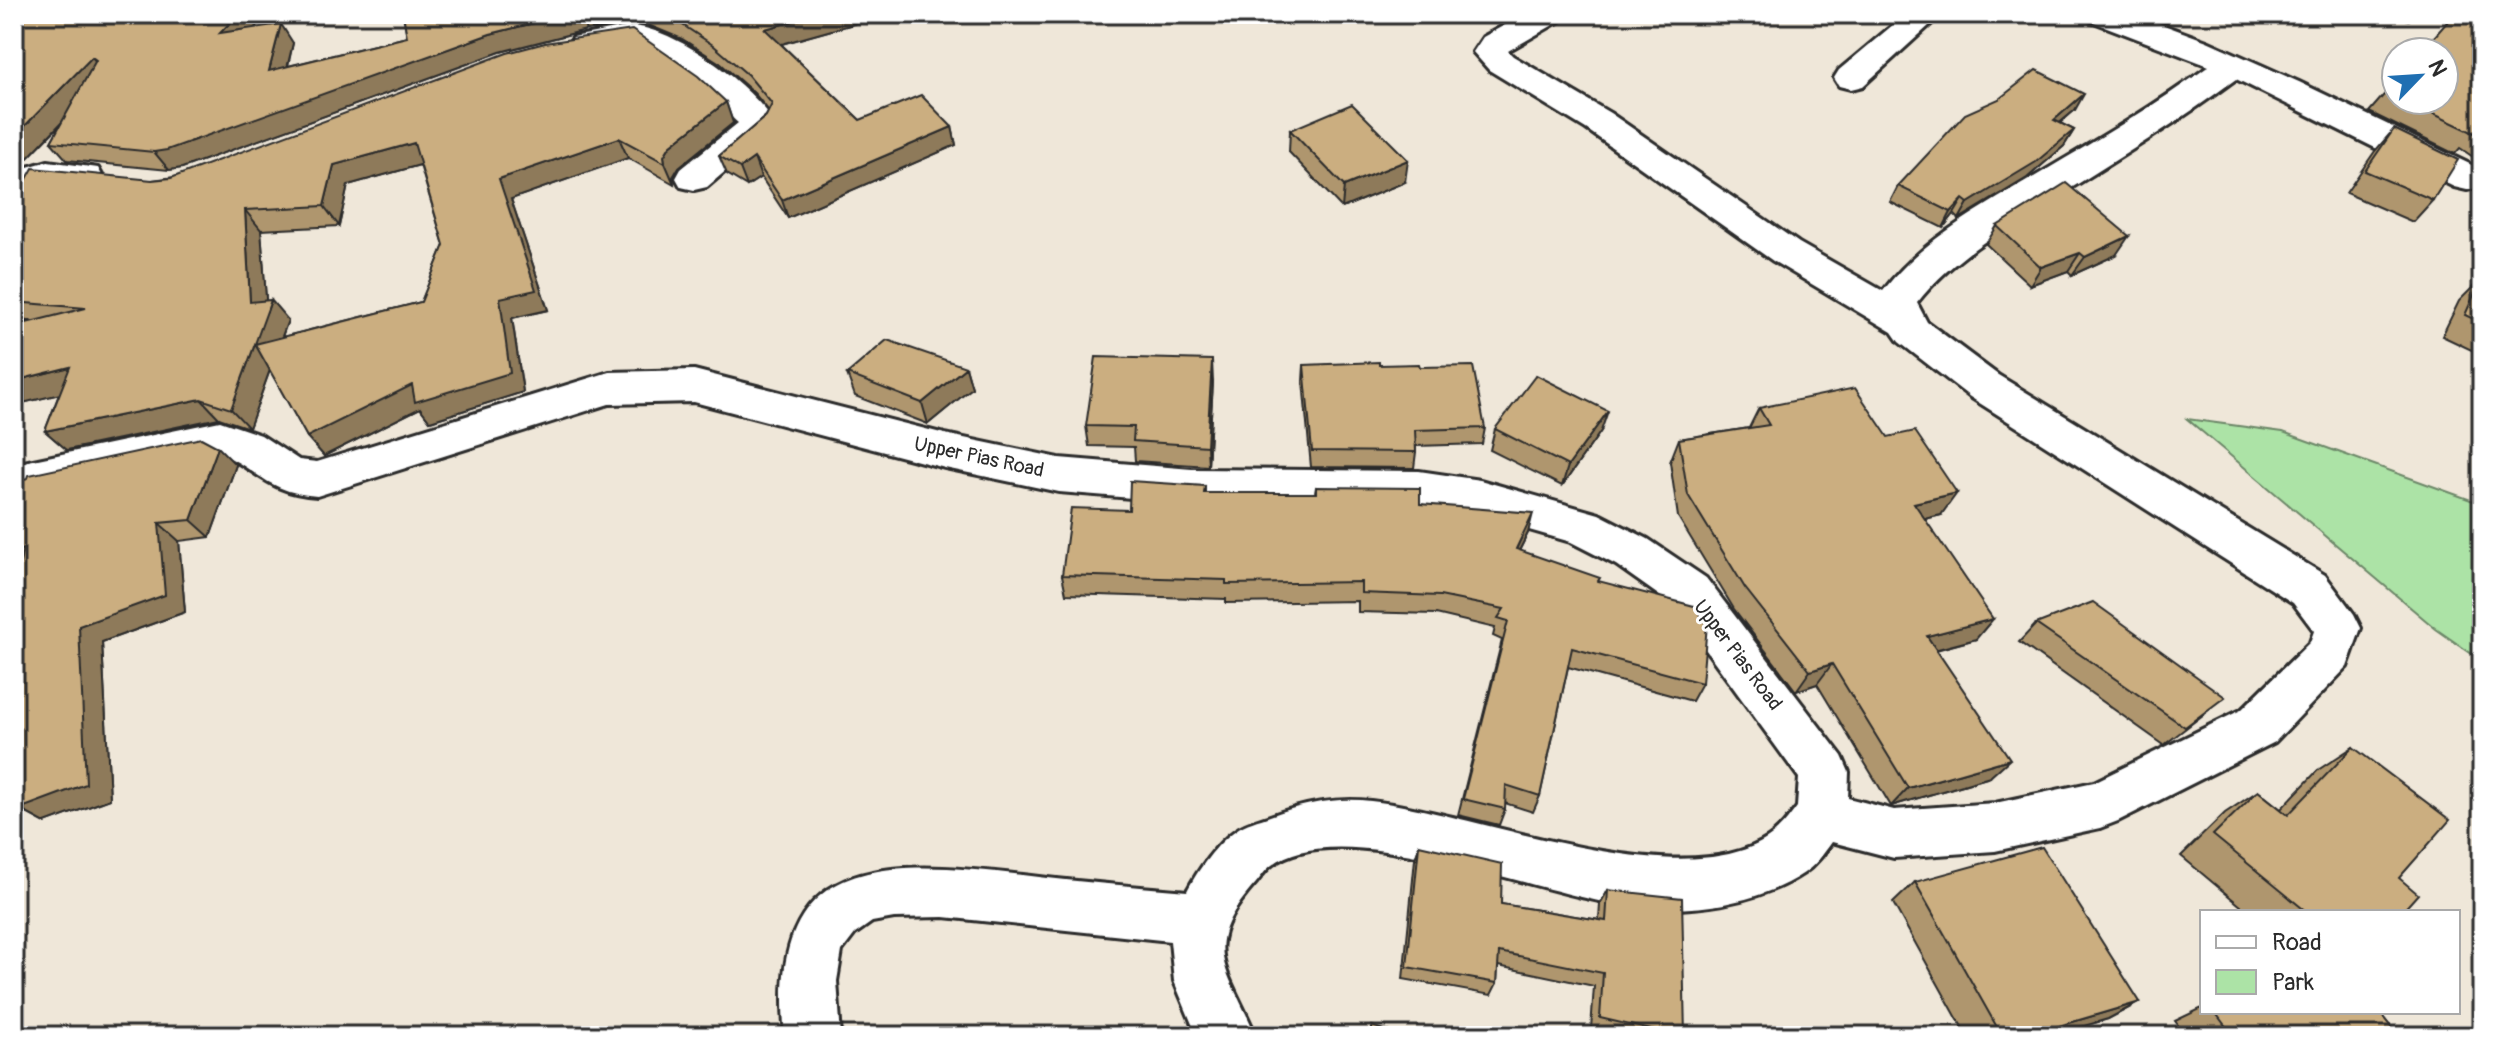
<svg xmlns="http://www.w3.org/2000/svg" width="2496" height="1050" font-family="Pangolin,sans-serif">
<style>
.green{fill:#ace3a6;stroke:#6c8768;stroke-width:2}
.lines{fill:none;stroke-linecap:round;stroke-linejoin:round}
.minor-casing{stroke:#2b2b2b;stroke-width:6}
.minor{fill:#fff;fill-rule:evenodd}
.wall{fill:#af966e;stroke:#2b2b2b;stroke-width:2;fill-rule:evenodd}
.shaded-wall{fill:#8e7a5a;stroke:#2b2b2b;stroke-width:2}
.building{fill:#cbae80;stroke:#2b2b2b;stroke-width:2;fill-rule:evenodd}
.labels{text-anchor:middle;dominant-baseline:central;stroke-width:6;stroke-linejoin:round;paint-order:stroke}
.street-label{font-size:20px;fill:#2b2b2b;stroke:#fff}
</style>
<rect width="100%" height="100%" fill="#efe7d9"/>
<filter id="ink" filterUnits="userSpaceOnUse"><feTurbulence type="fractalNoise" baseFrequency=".0125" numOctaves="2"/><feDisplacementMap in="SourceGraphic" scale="16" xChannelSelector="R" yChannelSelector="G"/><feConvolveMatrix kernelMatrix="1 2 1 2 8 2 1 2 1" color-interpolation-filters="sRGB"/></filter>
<g filter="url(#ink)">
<path class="green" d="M2187,419L2283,432L2482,504V661L2436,629Z"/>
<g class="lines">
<g class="minor-casing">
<g id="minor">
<path d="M1525,14H1565L1560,21L1508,51L1513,56L1610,113L1799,243L1883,291C1923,238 1987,205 2044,171C2100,138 2156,105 2209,66L2091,21L2086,14H2134L2207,41L2299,82L2480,169V187L2467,190L2454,187L2236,79C2182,119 2126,154 2068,190C2015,222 1956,253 1917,303L1927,322L1998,375L2325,575L2354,614L2361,628L2347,667L2275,742L2118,821L2100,828L1995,851L1894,858L1832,842C1824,853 1816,865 1804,873C1756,905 1689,913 1634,907C1550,899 1341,811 1272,865C1266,869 1261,877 1256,883C1197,949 1228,968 1256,1036H1197L1174,981L1170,941L944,917L894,918L872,922L855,934L842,951L837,981L841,1036H785C766,852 884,859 1023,875C1077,882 1132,886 1187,891C1198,870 1216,844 1236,830C1245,823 1259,820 1270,816C1303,804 1335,797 1371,801C1473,812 1679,897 1768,838C1780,830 1789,818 1797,807L1799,778L1674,606L1616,565L1571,542L1480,516L1419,505L1192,503L1059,492L945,468L694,402L609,404L317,496C269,493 258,470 220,453L14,498V464L220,421L261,435L299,460L317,462L609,372L694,370L945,434L1059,458L1192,469L1419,471L1480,480L1599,514L1648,539L1706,578L1842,756L1849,772L1848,798L1894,810L1995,803L2094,782L2241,710L2310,642L2314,631L2293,603L1970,397L1899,342L1892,332L1773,261L1586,129L1489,70L1473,52L1483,37Z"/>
<path d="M1906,14H1942L1863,86L1851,89L1839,86L1834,78L1839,70Z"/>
<path d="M631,26C677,28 752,86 776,124L771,132L707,187L694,190L681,187L676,178L681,169L738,123C715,101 667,48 634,47C613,46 594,57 573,51L568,44L573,37Z"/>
<path d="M48,161L98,168L103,177L98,186L85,189L49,185L14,196V171Z"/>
</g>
</g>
<use href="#minor" class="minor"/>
</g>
<g class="wall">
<path d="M14,14H267L254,28L293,43L288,66L407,37L403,14H889L781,44L860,120L952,127L956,145L788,218L761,177L747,186L727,174L719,156L766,116L769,111L754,93L720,63L682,39L646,24L586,30L500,52L182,168L169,170L67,160L51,142L61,124L20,166Z"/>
<path d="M2394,14H2421L2408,20Z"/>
<path d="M2482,14V163L2460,148L2455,154L2369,112L2396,81V100H2444Z"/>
<path d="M726,102L733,123L679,167L673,177L674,184L628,158L511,199L548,310L512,318L523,392L430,421L420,408L324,456L307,437L270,370L249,428L219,418L67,450L45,431L59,394L14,405V326L31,321L14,320V202L152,180ZM420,165L444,245L421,302L282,337L288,320L266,300L261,230L339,226L348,185Z"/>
<path d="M2075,110L2060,123L2074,130L2064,146L2027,178L1959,219L1954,214L1943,228L1890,202L1898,186Z"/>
<path d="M2394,129L2433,200L2413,222L2346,193L2375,151Z"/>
<path d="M1290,130L1405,182L1342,208L1289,152Z"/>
<path d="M1997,226L2116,255L2072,275L2068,271L2030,285L1986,244Z"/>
<path d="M2481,279H2482V355L2442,336L2459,301Z"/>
<path d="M1304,365H1379L1420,367L1485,428L1482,444L1416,446V452L1414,468L1311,467L1303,381Z"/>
<path d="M966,367L972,388L928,424L855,396L847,374Z"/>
<path d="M1213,382L1208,466L1135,461L1134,447L1089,446L1086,426Z"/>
<path d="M1759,408L1941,515L1925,519L1976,639L1936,650L1990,777L1891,806L1817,684L1796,691L1734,609L1678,517L1670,462L1679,439L1749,428Z"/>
<path d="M1495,429L1601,431L1562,486L1490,450Z"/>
<path d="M236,465L210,537L179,541L185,612L102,642L110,799L45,823L19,809L21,734L16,731L23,666L18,574L14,575V482Z"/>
<path d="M1205,486V493H1315L1316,487L1420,504L1528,533L1519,551L1598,581L1702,683L1692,701L1568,667L1540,796L1533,812L1505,803V809L1499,825L1458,815L1502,640L1493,636L1495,628L1436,614L1358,612V601L1226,603V599L1066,594L1062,575L1129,510Z"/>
<path d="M2036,624L2203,715L2164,745L2019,642Z"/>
<path d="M2353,747L2399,878L2402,912H2248L2181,856L2225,813L2258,791L2281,809L2318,770Z"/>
<path d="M1419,845L1501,904L1599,920L1600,904L1608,890L1685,1036H1619L1591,1029L1594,986L1498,966L1497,983L1491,995L1403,979L1415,859Z"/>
<path d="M1915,882L2140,1002L2108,1019L2050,1036H1967L1893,903Z"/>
<path d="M2202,1008V1012H2379L2398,1036H2186L2175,1021Z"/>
</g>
<g class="shaded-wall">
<path d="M238,14H267L233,52L220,33Z"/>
<path d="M570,14H579L586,30L500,52L182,168L169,170L154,152L490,34Z"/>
<path d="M818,14H889L771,47L765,29Z"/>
<path d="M2413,14H2421L2408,20Z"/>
<path d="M281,24L293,43L282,89L269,71Z"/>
<path d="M92,57L107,75L20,166L14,168V137Z"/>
<path d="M2084,94L2075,110L2045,135L2054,120Z"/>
<path d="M726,102L733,123L679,167L673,177L674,184L665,163L664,156L670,146Z"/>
<path d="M952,127L956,145L788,218L782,200Z"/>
<path d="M2074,130L2064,146L2027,178L1959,219L1968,203Z"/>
<path d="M619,138L628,158L511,199L548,310L512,318L523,392L430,421L420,408L324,456L307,437L500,298L499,179Z"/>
<path d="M414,143L427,163L348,185L339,226L324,206L334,165Z"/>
<path d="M754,158L761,177L747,186L740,168Z"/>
<path d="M1408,160L1405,182L1342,208L1344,186Z"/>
<path d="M1963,199L1954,214L1943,228L1951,212Z"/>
<path d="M245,210L261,230L267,312L271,300L288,320L272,363L255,344L250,302Z"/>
<path d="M2129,236L2116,255L2072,275L2085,257Z"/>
<path d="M2080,253L2068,271L2030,285L2041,267Z"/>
<path d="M255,344L272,364L249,428L231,409Z"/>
<path d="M1212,360L1213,382L1208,466L1207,446Z"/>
<path d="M70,367L90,387L14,405V381Z"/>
<path d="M966,367L972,388L928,424L922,403Z"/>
<path d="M201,399L219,418L67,450L45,431Z"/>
<path d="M1608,411L1601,431L1562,486L1568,466Z"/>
<path d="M218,447L236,465L210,537L191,520Z"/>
<path d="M1957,493L1941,515L1899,525L1914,503Z"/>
<path d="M1533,513L1528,533L1510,569L1516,549Z"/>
<path d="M159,523L179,541L185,612L102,642L110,799L45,823L19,809L79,626Z"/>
<path d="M23,549L46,566L14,575V551Z"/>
<path d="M1993,619L1976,639L1911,656L1927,636Z"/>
<path d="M1832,664L1817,684L1796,691L1810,671Z"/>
<path d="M2010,759L1990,777L1891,806L1908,788Z"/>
<path d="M2140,1002L2108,1019L2050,1036H2025Z"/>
</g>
<g class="building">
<path d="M14,14H238L220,33L281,24L269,71L407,37L403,14H570L490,34L167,150L154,152L51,142L96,60L92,57L14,137Z"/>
<path d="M659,14H818L765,29L860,120L921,95L952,127L782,200L754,158L740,168L719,156L766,116L772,104L748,75L713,45L675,20Z"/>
<path d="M2454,14H2482V130L2478,127L2474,133L2404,100H2444V52H2421Z"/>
<path d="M632,30L698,76L726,102L670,146L664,156L665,163L619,138L499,179L536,290L500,298L510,373L415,402L412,385L307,437L255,344L231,409L201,399L45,431L70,367L14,381V326L86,308L14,302V202L33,168L152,180L171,178L507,53L545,43ZM414,143L444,245L421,302L255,344L271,300L250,302L245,210L324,206L334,165Z"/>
<path d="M2036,70L2084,94L2054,120L2074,130L2036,162L1968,203L1963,199L1951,212L1898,186L1965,114L1999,99Z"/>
<path d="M2396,81V96L2386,92Z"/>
<path d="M1352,104L1408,160L1344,186L1290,130Z"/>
<path d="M2394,129L2458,160L2433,200L2365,171Z"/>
<path d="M2066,183L2129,236L2085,257L2080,253L2041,267L1997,226Z"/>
<path d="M2481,279H2482V323L2465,315Z"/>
<path d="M887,340L966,367L922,403L847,374Z"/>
<path d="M1096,357L1212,360L1207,446L1133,441L1134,427L1086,426Z"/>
<path d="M1379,362V365L1419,364L1420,367L1473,366L1485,428L1415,430L1416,452L1312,451L1304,365Z"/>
<path d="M1536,375L1608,411L1568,466L1495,429Z"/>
<path d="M1855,388L1888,437L1915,431L1957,493L1914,503L1993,619L1927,636L2010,759L1908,788L1832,664L1810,671L1745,588L1688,495L1679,439L1769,425L1759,408Z"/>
<path d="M201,438L218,447L191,520L159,523L165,595L79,626L86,784L19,809L21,729L16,731L14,669L23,666L14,607V594L23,549L14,551V482L28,478L29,475Z"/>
<path d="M1130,481L1205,486L1204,493H1316V487L1420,488V504L1533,513L1516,549L1600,578L1598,581L1694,606L1707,624L1702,683L1572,648L1540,796L1506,785L1505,809L1463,799L1508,621L1498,618L1504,609L1440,596L1361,593V582L1226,584V580L1062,575L1071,508L1129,510Z"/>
<path d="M2093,602L2225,697L2185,727L2036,624Z"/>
<path d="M2353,747L2450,820L2399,878L2418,894L2402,912H2307L2213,835L2258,791L2288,815Z"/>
<path d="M1419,845L1502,864L1501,904L1606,921L1608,890L1682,898L1685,1036H1677L1600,1018L1603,973L1499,952L1497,983L1407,967Z"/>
<path d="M2042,847L2140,1002L2025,1036H2002L1915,882Z"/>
<path d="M2215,1012H2379L2398,1036H2233Z"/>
<path d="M1372,1026L1401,1036H1372Z"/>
</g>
</g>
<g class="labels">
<g class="street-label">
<text transform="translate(979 457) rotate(12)">Upper Pias Road</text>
<text transform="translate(1738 655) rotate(53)">Upper Pias Road</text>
</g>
</g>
<rect width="2496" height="1050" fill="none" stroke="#fff" stroke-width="48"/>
<rect x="24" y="24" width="2448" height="1002" fill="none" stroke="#2b2b2b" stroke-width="3" filter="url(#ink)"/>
<rect x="2200" y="910" width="260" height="104" fill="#ffffff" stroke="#aaaaaa" stroke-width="2"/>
<rect x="2216" y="936" width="40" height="12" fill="#ffffff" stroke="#aaaaaa" stroke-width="2"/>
<text x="2272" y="950" font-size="24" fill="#2b2b2b">Road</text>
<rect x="2216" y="970" width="40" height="24" fill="#ace3a6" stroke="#aaaaaa" stroke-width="2"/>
<text x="2272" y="990" font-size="24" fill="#2b2b2b">Park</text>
<g transform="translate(2420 76) rotate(65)"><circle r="38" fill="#ffffff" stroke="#aaaaaa" stroke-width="2"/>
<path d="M0-6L14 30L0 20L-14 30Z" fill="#1f6fb2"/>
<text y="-12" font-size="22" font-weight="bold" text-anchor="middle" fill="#2b2b2b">N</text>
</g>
</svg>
